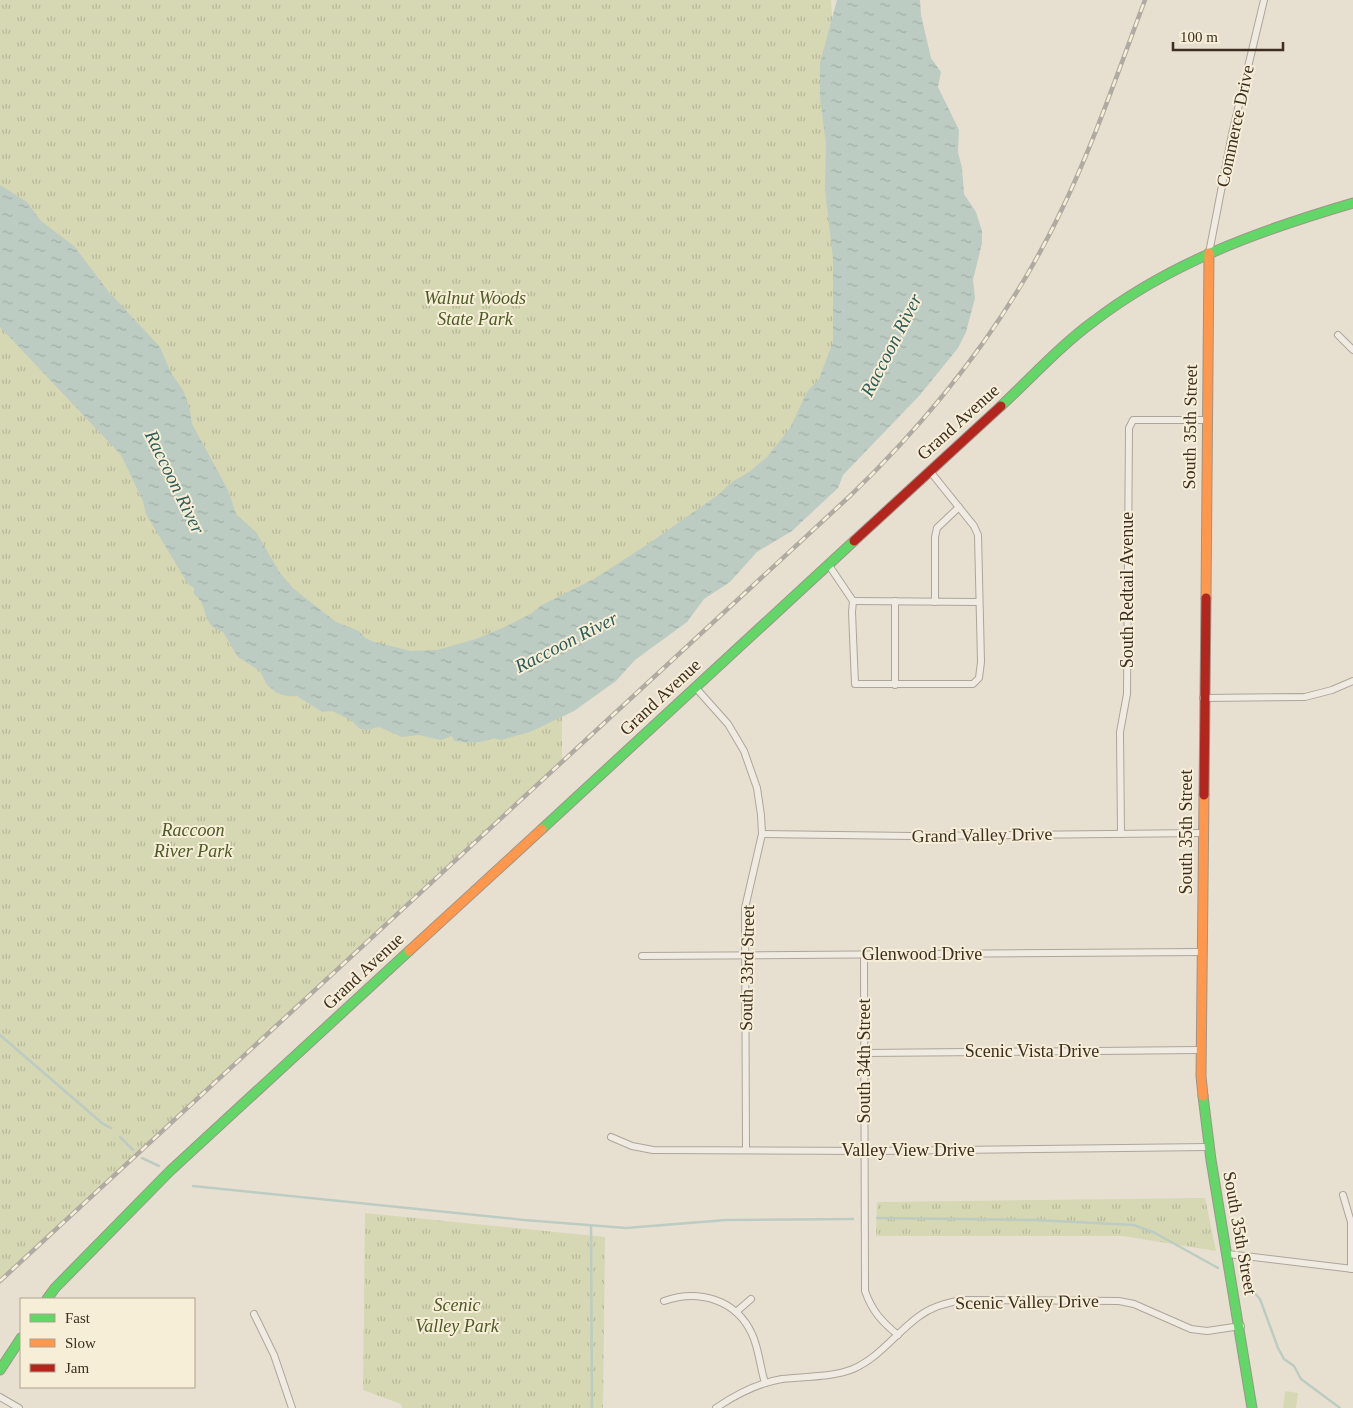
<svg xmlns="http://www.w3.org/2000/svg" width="1353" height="1408" font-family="Georgia,serif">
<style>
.grass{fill:#d6d7b3}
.park{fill:url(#park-tufts)}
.water{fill:url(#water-ripples)}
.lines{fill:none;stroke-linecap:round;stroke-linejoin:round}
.stream{stroke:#bcccc2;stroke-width:2.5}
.street-casing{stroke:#ada599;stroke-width:8}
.fast-casing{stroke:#9c958a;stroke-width:11}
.slow-casing{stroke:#9c958a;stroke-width:11}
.jam-casing{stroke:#9c958a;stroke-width:11}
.street{stroke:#efebe3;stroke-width:6}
.fast{stroke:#63d668;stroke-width:9}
.slow{stroke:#ff974d;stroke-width:9}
.jam{stroke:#b3261e;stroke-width:9}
.rail-casing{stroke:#afaaa2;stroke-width:4.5}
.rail{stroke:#f7eed8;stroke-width:2.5;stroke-dasharray:8;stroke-linecap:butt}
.labels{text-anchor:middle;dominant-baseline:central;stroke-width:4;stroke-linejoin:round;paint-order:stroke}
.street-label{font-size:18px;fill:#3d2e20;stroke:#f7eed8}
.park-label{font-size:18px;font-style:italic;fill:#4d5a26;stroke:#f7eed8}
.water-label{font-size:19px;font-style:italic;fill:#2f5d5a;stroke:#f7eed8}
</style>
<defs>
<pattern id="park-tufts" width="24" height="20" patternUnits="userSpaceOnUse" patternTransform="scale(1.25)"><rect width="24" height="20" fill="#d6d7b3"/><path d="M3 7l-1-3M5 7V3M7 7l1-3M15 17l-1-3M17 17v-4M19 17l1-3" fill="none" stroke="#b9b99a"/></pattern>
<pattern id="water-ripples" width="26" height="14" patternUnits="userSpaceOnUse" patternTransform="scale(1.25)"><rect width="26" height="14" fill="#bcccc2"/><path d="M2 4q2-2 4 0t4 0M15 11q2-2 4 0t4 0" fill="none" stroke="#a2b0a6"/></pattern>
</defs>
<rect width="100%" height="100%" fill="#e7e0d1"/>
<path class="grass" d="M1285,1391L1298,1393L1296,1408H1283Z"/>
<g class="park">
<path d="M0,0H831L840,143L846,408L549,627L386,663L326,644L0,219Z"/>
<path d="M0,272L42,310L224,618L562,686V761L0,1281Z"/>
<path d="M1205,1198L1216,1251L1123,1236H876L877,1202Z"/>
<path d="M365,1213L605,1237L603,1408H402L401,1404L363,1390Z"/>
</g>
<path class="water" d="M837,0H920L921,15L931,58L941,72L938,87L959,130L958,152L962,168L964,194L976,212L982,231V243L973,280L975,298L966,332L958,348L920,395L843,475L838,488L792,531L757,552L730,582L704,599L687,622L635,660L616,681L574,711L530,732L501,740L493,738C481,744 467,743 454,741L452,736L441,740L418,735L402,737L379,727L367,730L360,729L351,720L332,711L322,712L297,696H287L277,693L267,685L260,671L238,657L223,632C199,624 211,608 194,594V588L188,584L146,514L143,501L121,455L0,327V185L27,202L41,221L74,246L108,291L160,347L171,373L183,390L189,406L192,424L228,490L236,514L256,532L280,573L294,589L336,622L359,631L365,638L374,642L411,651L437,650L476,639L507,626L532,613L540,606L594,579L648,544L718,495L732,482L749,472L767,457L790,428L807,392L819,379L833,342V259L825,189L826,144L820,98V63Z"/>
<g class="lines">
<g class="stream">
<path d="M0,1035L103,1124L111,1128"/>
<path d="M120,1137L133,1150"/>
<path d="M142,1158L159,1166"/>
<path d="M193,1186L524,1220L626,1228L726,1220L853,1219"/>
<path d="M877,1218L1036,1220L1134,1225L1155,1233L1218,1268"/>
<path d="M591,1226L592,1408"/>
<path d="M1251,1289L1260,1299L1278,1348L1284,1359L1294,1366L1301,1379L1340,1408"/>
</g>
<g class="street-casing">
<g id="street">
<path d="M1209,253L1232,134L1264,0"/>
<path d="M1338,335L1353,350"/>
<path d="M828,564L853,601L852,612L855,684H973L979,678L981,662L978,535L974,526L929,470"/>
<path d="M853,601L979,602"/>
<path d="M895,601V685"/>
<path d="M935,602V537L937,528L959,507"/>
<path d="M695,687L728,724L744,751L757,788L761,815L762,834L745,908L746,1150"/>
<path d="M1203,698L1305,697L1332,690L1353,681"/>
<path d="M762,834L911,836L1203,833"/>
<path d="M1121,834L1120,732L1127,694L1129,428L1133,420H1206"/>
<path d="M864,954L865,1291C872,1311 882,1322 898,1335"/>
<path d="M642,956L1201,952"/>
<path d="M864,1053L1200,1050"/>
<path d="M611,1137L632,1146L653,1150L874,1151L1208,1147"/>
<path d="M1343,1195L1351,1222V1269"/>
<path d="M1228,1254L1353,1269"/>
<path d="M664,1301C698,1289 736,1299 752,1334C759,1349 760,1367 765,1383"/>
<path d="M736,1312L751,1299"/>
<path d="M254,1314L274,1355L292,1408"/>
<path d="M0,1397L19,1408"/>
<path d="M716,1408C735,1395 758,1383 782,1379C805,1376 830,1378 853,1369C880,1357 895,1334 918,1317C931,1307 948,1302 964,1300L1119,1301L1134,1304L1191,1329L1207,1331L1241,1326"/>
</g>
</g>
<g class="fast-casing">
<g id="fast">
<path d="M1001,406C1031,378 1061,345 1094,321C1171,262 1261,230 1353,203"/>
<path d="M542,829L854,541"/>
<path d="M1203,1096L1211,1160L1252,1408"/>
<path d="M47,1299L55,1288L170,1171L409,951"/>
<path d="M0,1370L21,1338"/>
</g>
</g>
<g class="slow-casing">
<g id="slow">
<path d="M1206,598L1209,253"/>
<path d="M409,951L542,829"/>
<path d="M1203,1096L1201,1076L1204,795"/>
</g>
</g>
<g class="jam-casing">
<g id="jam">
<path d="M854,541L1001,406"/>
<path d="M1204,795L1206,598"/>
</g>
</g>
<use href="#street" class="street"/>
<use href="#fast" class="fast"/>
<use href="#slow" class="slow"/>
<use href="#jam" class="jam"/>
<g class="rail-casing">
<path id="rail" d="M0,1281L851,495C938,411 1011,317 1063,207C1095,140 1119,69 1145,0"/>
</g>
<use href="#rail" class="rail"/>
</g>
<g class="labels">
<g class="street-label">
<text transform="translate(1235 126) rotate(-78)">Commerce Drive</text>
<text transform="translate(958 422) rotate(-42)">Grand Avenue</text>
<text transform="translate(1190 427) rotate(-89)">South 35th Street</text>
<text transform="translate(1127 590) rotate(-90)">South Redtail Avenue</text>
<text transform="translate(660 697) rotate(-43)">Grand Avenue</text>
<text transform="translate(1186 832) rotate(-90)">South 35th Street</text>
<text transform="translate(982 835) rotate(-1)">Grand Valley Drive</text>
<text x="922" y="954">Glenwood Drive</text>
<text transform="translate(747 968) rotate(-89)">South 33rd Street</text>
<text transform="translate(363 971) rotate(-43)">Grand Avenue</text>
<text x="1032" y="1051">Scenic Vista Drive</text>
<text transform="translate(864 1061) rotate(-90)">South 34th Street</text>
<text x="908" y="1150">Valley View Drive</text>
<text transform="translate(1240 1233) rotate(80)">South 35th Street</text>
<text transform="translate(1027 1302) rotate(-1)">Scenic Valley Drive</text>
</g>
<g class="park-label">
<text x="475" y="298">Walnut Woods<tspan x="475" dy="21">State Park</tspan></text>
<text x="193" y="830">Raccoon<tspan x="193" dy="21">River Park</tspan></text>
<text x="457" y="1305">Scenic<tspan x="457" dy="21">Valley Park</tspan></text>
</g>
<g class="water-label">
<text transform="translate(891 345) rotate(-63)">Raccoon River</text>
<text transform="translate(175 482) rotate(64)">Raccoon River</text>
<text transform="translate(566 642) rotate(-27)">Raccoon River</text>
</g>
</g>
<rect x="20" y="1298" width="175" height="90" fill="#f7eed8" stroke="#ada18e"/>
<rect x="30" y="1314" width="25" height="8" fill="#63d668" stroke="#ada18e"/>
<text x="65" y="1323" font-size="15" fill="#3d2e20">Fast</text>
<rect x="30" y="1339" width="25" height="8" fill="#ff974d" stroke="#ada18e"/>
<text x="65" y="1348" font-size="15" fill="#3d2e20">Slow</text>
<rect x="30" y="1364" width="25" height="8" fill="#b3261e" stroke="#ada18e"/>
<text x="65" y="1373" font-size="15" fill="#3d2e20">Jam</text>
<path d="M1173 42v8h110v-8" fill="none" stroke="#3d2e20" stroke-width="2.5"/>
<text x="1180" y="42" font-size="15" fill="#3d2e20" stroke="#f7eed8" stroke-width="4" paint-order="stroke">100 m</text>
</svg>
